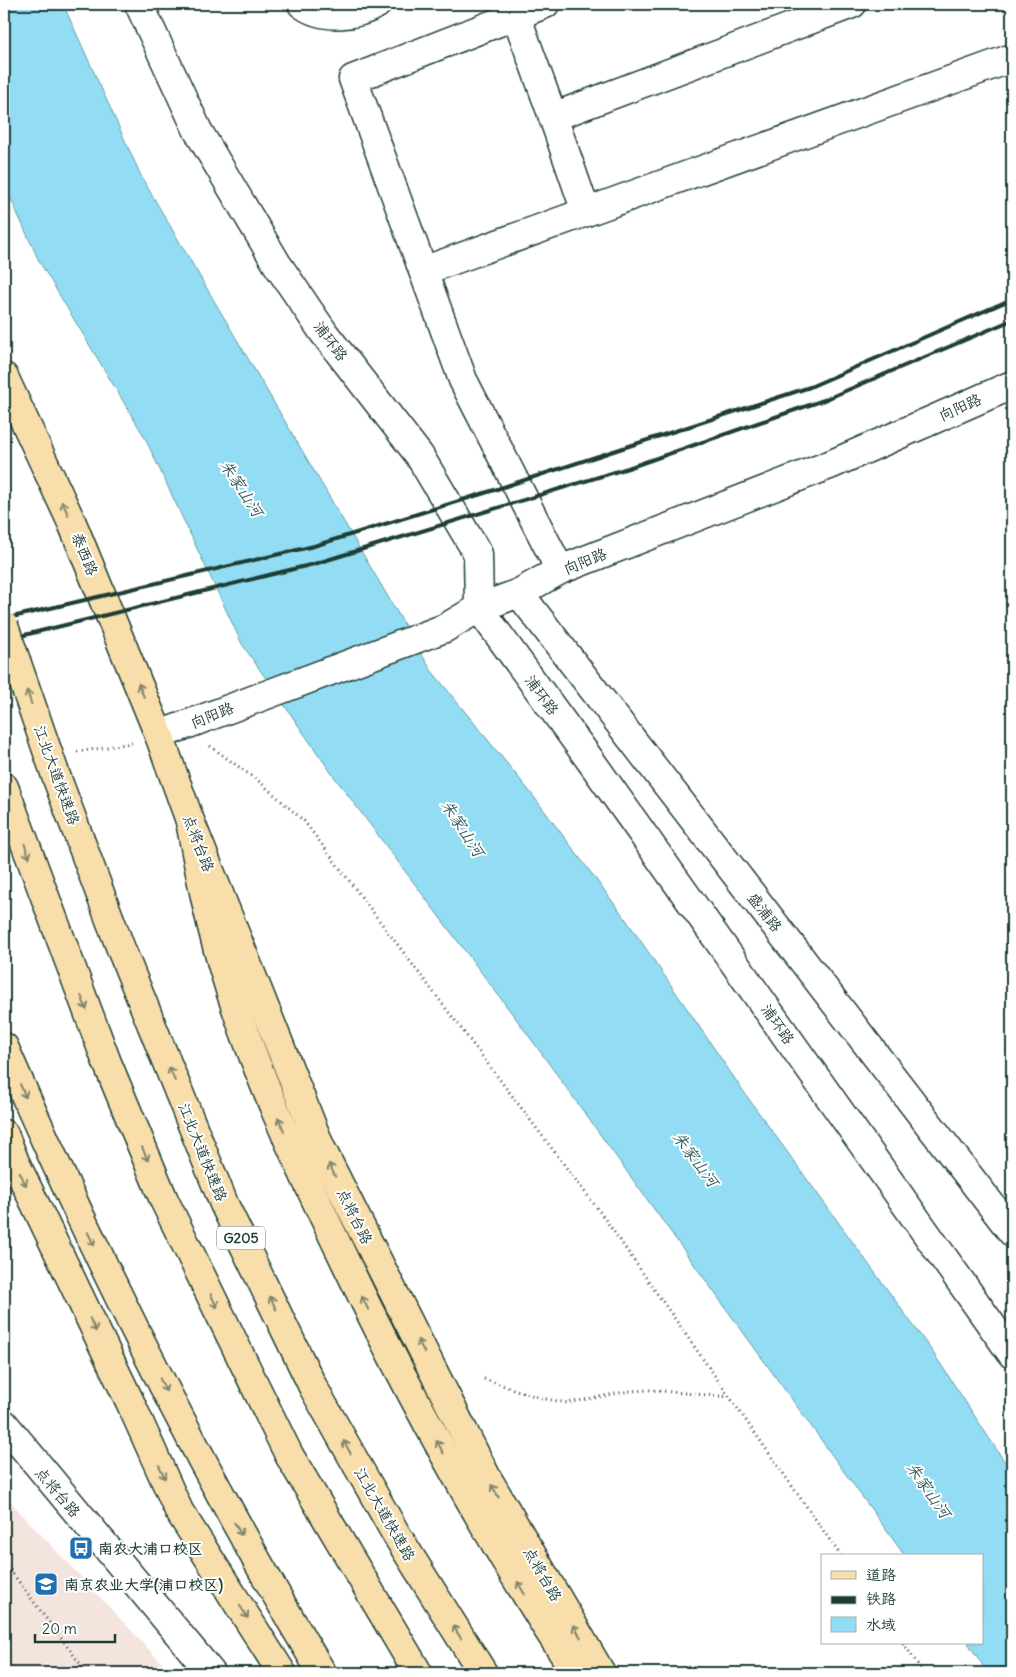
<svg xmlns="http://www.w3.org/2000/svg" width="1016" height="1677" font-family="Delius,'LXGW WenKai TC',sans-serif">
<style>
.built{fill:#f4e4de}
.water{fill:#92ddf3;stroke:#649da7}
.lines{fill:none;stroke-linecap:round;stroke-linejoin:round}
.minor-casing{stroke:#1f3d34;stroke-width:31}
.major-casing{stroke:#1f3d34;stroke-width:31}
.highway-casing{stroke:#1f3d34;stroke-width:31}
.path{stroke:#1f3d34;stroke-width:3;stroke-dasharray:1 4;stroke-linecap:butt}
.minor{stroke:#fff;stroke-width:28}
.major{stroke:#f8deab;stroke-width:28}
.highway{stroke:#f8deab;stroke-width:28}
.rail{stroke:#1f3d34;stroke-width:4}
.highway-bridge-casing{stroke:#1f3d34;stroke-width:31;stroke-linecap:butt}
.highway-bridge{stroke:#f8deab;stroke-width:28}
.oneway{stroke:#81856a}
.labels{text-anchor:middle;dominant-baseline:central;stroke-width:4;stroke-linejoin:round;paint-order:stroke}
.shield{fill:#fff;stroke:#627771;stroke-width:1}
.shield-label{font-size:14px;font-weight:bold;fill:#1f3d34}
.street-label{font-size:15px;fill:#1f3d34;stroke:#fff}
.poi-label{font-size:15px;font-weight:bold;fill:#1f3d34;stroke:#fff;text-anchor:start}
.water-label{font-size:16px;font-style:italic;fill:#365d5a;stroke:#fff}
</style>
<rect width="100%" height="100%" fill="#fff"/>
<filter id="ink" filterUnits="userSpaceOnUse"><feTurbulence type="fractalNoise" baseFrequency=".02" numOctaves="2"/><feDisplacementMap in="SourceGraphic" scale="10" xChannelSelector="R" yChannelSelector="G"/><feConvolveMatrix kernelMatrix="1 2 1 2 8 2 1 2 1" color-interpolation-filters="sRGB"/></filter>
<g filter="url(#ink)">
<path class="built" d="M4,1495L171,1673H4Z"/>
<path class="water" d="M4,4H63L142,178L431,670L531,793L625,918L748,1098L934,1354L1012,1473V1673H988L968,1643H982V1556H905L526,1032L332,774L242,644L144,436L39,261L4,184Z"/>
<g class="lines">
<g class="minor-casing">
<g id="minor">
<path d="M139,4L198,131L277,264L324,333L419,455L478,554L479,608L593,764L1012,1354"/>
<path d="M302,4C323,20 356,16 377,4"/>
<path d="M545,4L353,79L463,380L560,570"/>
<path d="M516,15L553,117"/>
<path d="M586,212L1012,58"/>
<path d="M423,271L586,212L553,117L852,4"/>
<path d="M519,593L1012,1232"/>
<path d="M159,735L445,628L479,608L519,593L560,570L832,464L1012,385"/>
<path d="M4,1424L211,1673"/>
</g>
</g>
<g class="major-casing">
<g id="major">
<path d="M4,377L72,523L159,735L190,821L320,1146L486,1476L601,1673"/>
<path d="M4,1134L15,1162L131,1404L179,1511L282,1673"/>
</g>
</g>
<g class="highway-casing">
<g id="highway">
<path d="M56,776L121,949L224,1204L313,1387L396,1534L483,1673"/>
<path d="M4,787L106,1060L164,1200L289,1455L418,1673"/>
<path d="M190,821C199,869 208,917 222,964C252,1067 298,1164 345,1261C413,1403 489,1541 576,1673"/>
<path d="M4,1047C97,1262 202,1472 322,1673"/>
</g>
</g>
<g class="path">
<path d="M210,746L261,783L304,821L600,1212L841,1556"/>
<path d="M77,752L132,743"/>
<path d="M484,1379L540,1398L568,1403L629,1391L650,1390L729,1397"/>
<path d="M4,1562L87,1673"/>
<path d="M903,1643L924,1673"/>
</g>
<use href="#minor" class="minor"/>
<use href="#major" class="major"/>
<use href="#highway" class="highway"/>
<g class="rail">
<path d="M4,619L314,546L488,492L810,387L1012,299"/>
<path d="M4,640L314,564L628,468L824,400L1012,320"/>
</g>
<g class="highway-bridge-casing">
<path id="highway-bridge" d="M4,626L56,776"/>
</g>
<use href="#highway-bridge" class="highway-bridge"/>
</g>
<defs><path id="oneway-shaft" d="M-6 0H5M1.5-3L5.5 0L1.5 3" fill="none" stroke-width="1.6" stroke-linecap="round" stroke-linejoin="round" transform="scale(1.25)"/></defs>
<g class="oneway">
<use href="#oneway-shaft" transform="translate(65 508) rotate(-115)"/>
<use href="#oneway-shaft" transform="translate(141 690) rotate(-112)"/>
<use href="#oneway-shaft" transform="translate(29 697) rotate(-109)"/>
<use href="#oneway-shaft" transform="translate(27 851) rotate(70)"/>
<use href="#oneway-shaft" transform="translate(84 1003) rotate(69)"/>
<use href="#oneway-shaft" transform="translate(172 1074) rotate(-112)"/>
<use href="#oneway-shaft" transform="translate(23 1091) rotate(67)"/>
<use href="#oneway-shaft" transform="translate(281 1124) rotate(-113)"/>
<use href="#oneway-shaft" transform="translate(145 1154) rotate(67)"/>
<use href="#oneway-shaft" transform="translate(332 1170) rotate(-116)"/>
<use href="#oneway-shaft" transform="translate(23 1179) rotate(64)"/>
<use href="#oneway-shaft" transform="translate(91 1239) rotate(65)"/>
<use href="#oneway-shaft" transform="translate(214 1301) rotate(64)"/>
<use href="#oneway-shaft" transform="translate(273 1303) rotate(-116)"/>
<use href="#oneway-shaft" transform="translate(365 1303) rotate(-115)"/>
<use href="#oneway-shaft" transform="translate(93 1325) rotate(64)"/>
<use href="#oneway-shaft" transform="translate(421 1346) rotate(-118)"/>
<use href="#oneway-shaft" transform="translate(163 1385) rotate(63)"/>
<use href="#oneway-shaft" transform="translate(347 1447) rotate(-119)"/>
<use href="#oneway-shaft" transform="translate(440 1447) rotate(-119)"/>
<use href="#oneway-shaft" transform="translate(162 1472) rotate(66)"/>
<use href="#oneway-shaft" transform="translate(495 1491) rotate(-120)"/>
<use href="#oneway-shaft" transform="translate(238 1529) rotate(60)"/>
<use href="#oneway-shaft" transform="translate(521 1588) rotate(-120)"/>
<use href="#oneway-shaft" transform="translate(244 1612) rotate(57)"/>
<use href="#oneway-shaft" transform="translate(577 1631) rotate(-120)"/>
<use href="#oneway-shaft" transform="translate(457 1632) rotate(-122)"/>
</g>
</g>
<defs>
<g id="bus-square" transform="scale(1.25)"><rect x="-9" y="-9" width="18" height="18" rx="4" fill="#1f6fb2" stroke="#fff"/><path d="M-5-6H5V4H4V6H2V4H-2V6H-4V4H-5ZM-3.5-4V0h7V-4ZM-3.5 1.2v1.5H-2V1.2ZM2 1.2v1.5H3.5V1.2Z" fill="#fff"/></g>
<g id="university-square" transform="scale(1.25)"><rect x="-9" y="-9" width="18" height="18" rx="4" fill="#1f6fb2" stroke="#fff"/><path d="M0-5L7-2L0 1L-7-2ZM-4 1L0 2.5L4 1V4Q0 6-4 4Z" fill="#fff"/></g>
</defs>
<g fill-rule="evenodd">
<use href="#bus-square" x="81" y="1548"/>
<use href="#university-square" x="46" y="1584"/>
</g>
<g class="labels">
<rect class="shield" x="217" y="1226.5" width="48" height="23" rx="4"/>
<g class="shield-label">
<text x="241" y="1238">G205</text>
</g>
<g class="street-label">
<text transform="translate(331 341) rotate(53)">浦环路</text>
<text transform="translate(960 407) rotate(-24)">向阳路</text>
<text transform="translate(85 554) rotate(68)">泰西路</text>
<text transform="translate(585 561) rotate(-22)">向阳路</text>
<text transform="translate(542 695) rotate(54)">浦环路</text>
<text transform="translate(212 715) rotate(-22)">向阳路</text>
<text transform="translate(57 775) rotate(70)">江北大道快速路</text>
<text transform="translate(199 843) rotate(69)">点将台路</text>
<text transform="translate(765 912) rotate(52)">盛浦路</text>
<text transform="translate(778 1024) rotate(55)">浦环路</text>
<text transform="translate(203 1152) rotate(68)">江北大道快速路</text>
<text transform="translate(355 1216) rotate(64)">点将台路</text>
<text transform="translate(58 1492) rotate(50)">点将台路</text>
<text transform="translate(385 1514) rotate(60)">江北大道快速路</text>
<text transform="translate(543 1574) rotate(60)">点将台路</text>
</g>
<g class="poi-label">
<text x="98" y="1548">南农大浦口校区</text>
<text x="64" y="1584">南京农业大学(浦口校区)</text>
</g>
<g class="water-label">
<text transform="translate(242 488) rotate(57)">朱家山河</text>
<text transform="translate(463 828) rotate(57)">朱家山河</text>
<text transform="translate(696 1159) rotate(53)">朱家山河</text>
<text transform="translate(929 1490) rotate(55)">朱家山河</text>
</g>
</g>
<rect width="1016" height="1677" fill="none" stroke="#fff" stroke-width="20"/>
<rect x="10" y="10" width="996" height="1657" fill="none" stroke="#1f3d34" stroke-width="2" filter="url(#ink)"/>
<rect x="821" y="1554" width="162" height="90" fill="#ffffff" stroke="#a5b1ae"/>
<rect x="831" y="1571" width="25" height="8" fill="#f8deab" stroke="#a5b1ae"/>
<text x="866" y="1580" font-size="15" fill="#1f3d34">道路</text>
<rect x="831" y="1596" width="25" height="8" fill="#1f3d34" stroke="#a5b1ae"/>
<text x="866" y="1604" font-size="15" fill="#1f3d34">铁路</text>
<rect x="831" y="1617" width="25" height="15" fill="#92ddf3" stroke="#a5b1ae"/>
<text x="866" y="1630" font-size="15" fill="#1f3d34">水域</text>
<path d="M35 1634v8h80v-8" fill="none" stroke="#1f3d34" stroke-width="2.5"/>
<text x="42" y="1634" font-size="15" fill="#1f3d34" stroke="#ffffff" stroke-width="4" paint-order="stroke">20 m</text>
</svg>
